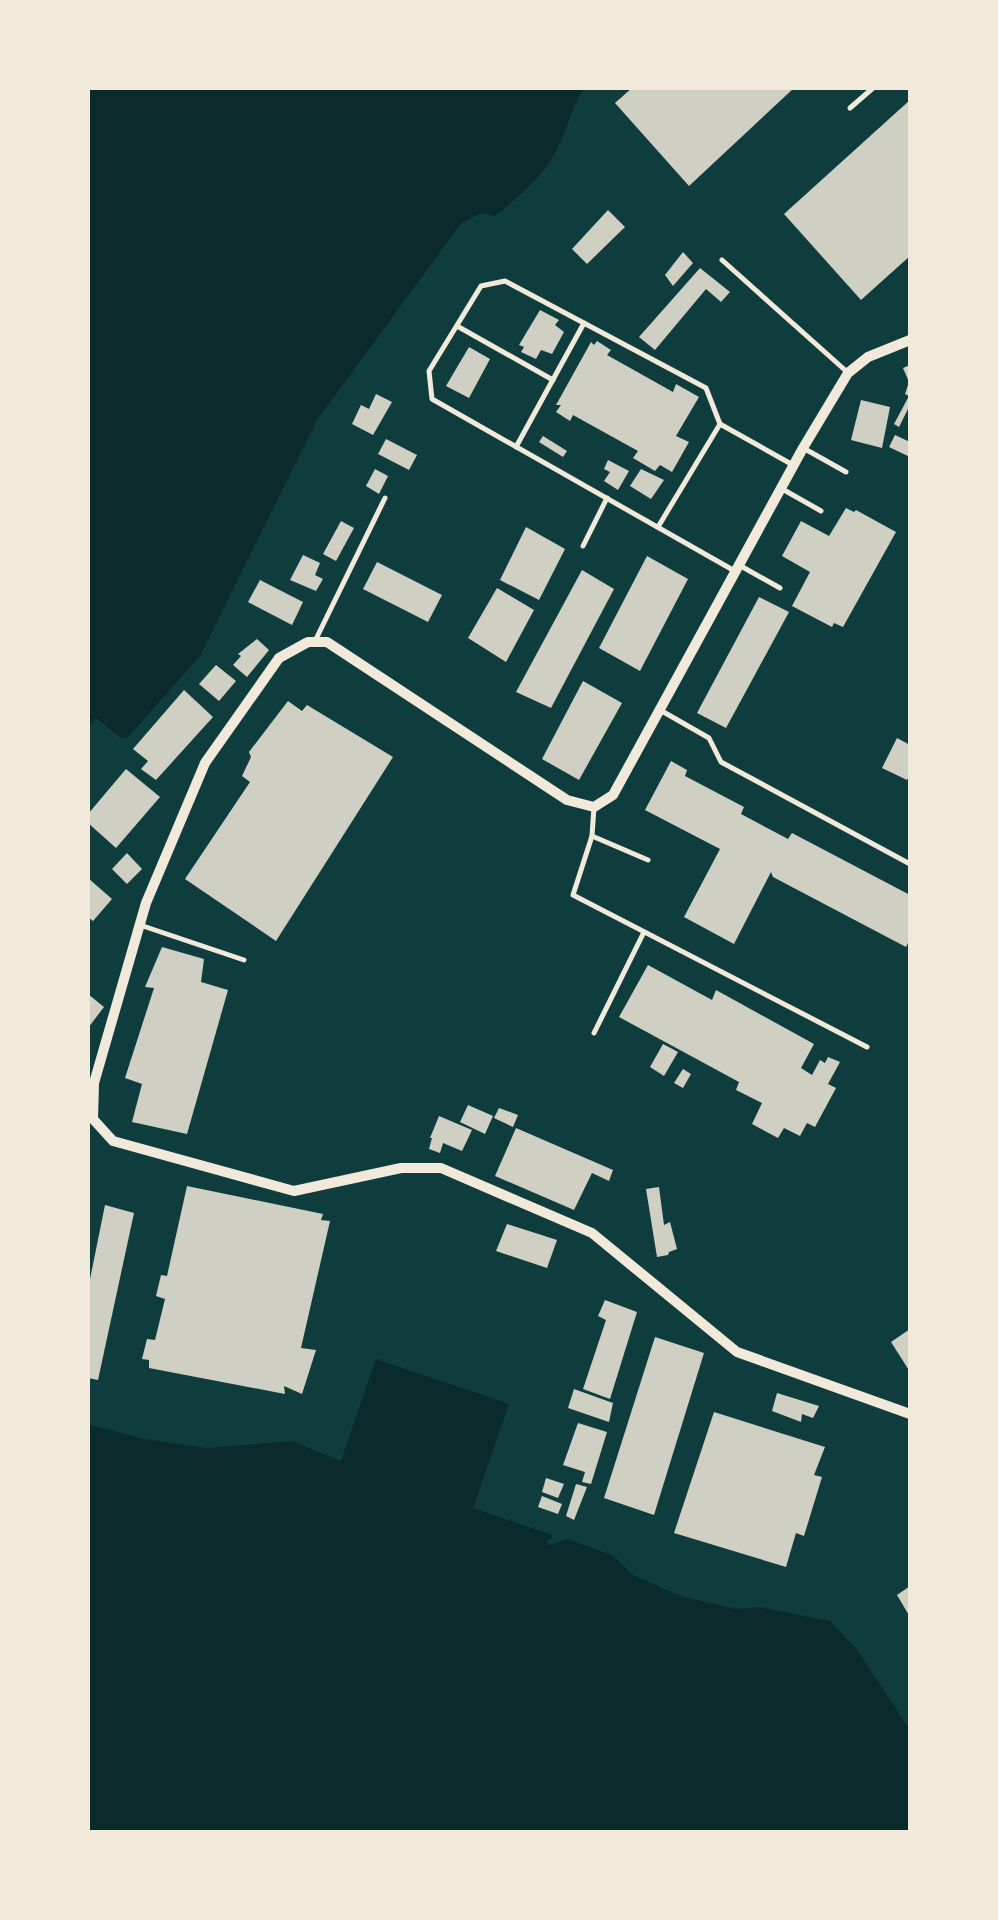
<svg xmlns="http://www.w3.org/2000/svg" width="998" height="1920" font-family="Overpass,sans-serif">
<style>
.water{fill:#0a2a2b}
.building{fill:#cfcfc3}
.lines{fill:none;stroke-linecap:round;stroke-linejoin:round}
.service{stroke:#f1e9da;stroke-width:5}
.minor{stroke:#f1e9da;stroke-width:10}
</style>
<rect width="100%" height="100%" fill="#0f3d3e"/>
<g class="water">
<path d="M88,88H584C571,108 567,131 555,153C541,179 517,198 495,216L482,213L462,222L317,420L200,656L128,737L121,738L96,718L88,727Z"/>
<path d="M376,1359L509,1404L473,1508L552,1535V1538L546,1541L550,1545L568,1539L614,1556L633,1575L683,1597L736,1609L759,1607L830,1621L857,1650L910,1730V1832H88V1424L144,1439L207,1448L292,1441L341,1461Z"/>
</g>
<g class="building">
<path d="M632,88H794L689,186L615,103Z"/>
<path d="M910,100V256L861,300L784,214Z"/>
<path d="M608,210L625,227L587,264L572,249Z"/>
<path d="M683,252L693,263L673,286L665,275Z"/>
<path d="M700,268L730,292L721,302L706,289L655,350L639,337Z"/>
<path d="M540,310L559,320L555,325L564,332L552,354L541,350L536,359L521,352L524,347L519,345Z"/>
<path d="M597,341L611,350L607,355L673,392L676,384L699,397L676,436L689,442L672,472L660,465L655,471L633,458L638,451L573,415L570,421L556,412L561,405H556L591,342L594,345Z"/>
<path d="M469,347L490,359L469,398L446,386Z"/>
<path d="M910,365V405L899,427L894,424L909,396L905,394L909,382L903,368Z"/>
<path d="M376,394L392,402L373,435L352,424L361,405L369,409Z"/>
<path d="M861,400L890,407L882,448L851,440Z"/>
<path d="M895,435L910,442V457L889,447Z"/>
<path d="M543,436L567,451L563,457L539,442Z"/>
<path d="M386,439L417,455L409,470L378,454Z"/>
<path d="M608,460L629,471L618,490L604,481L610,472L604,469Z"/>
<path d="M375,469L388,476L379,494L366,486Z"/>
<path d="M641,469L664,480L651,499L630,486Z"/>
<path d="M846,508L854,512L856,510L896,532L843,627L834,623L832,627L792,606L810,572L782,556L801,521L829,536Z"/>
<path d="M341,521L354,528L336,561L323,554Z"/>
<path d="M526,527L565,549L539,600L500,580Z"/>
<path d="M303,555L320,563L315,575L323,579L316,591L290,580Z"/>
<path d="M647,556L688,579L640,671L599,648Z"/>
<path d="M377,562L442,595L428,622L363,589Z"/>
<path d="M582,570L614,589L551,708L516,692Z"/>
<path d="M260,580L303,602L292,625L248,602Z"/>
<path d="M497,588L534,610L506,662L468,638Z"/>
<path d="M759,597L789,612L726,728L697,713Z"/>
<path d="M257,639L269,650L247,677L233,665L241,656L238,654Z"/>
<path d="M216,665L236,681L219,701L199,684Z"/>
<path d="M583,681L622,703L579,780L542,759Z"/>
<path d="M184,690L213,717L156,780L141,769L148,761L133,749Z"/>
<path d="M288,701L302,711L307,705L393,757L276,941L185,879L250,782L242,776L251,757L249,752Z"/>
<path d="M897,738L910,745V774L907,780L882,768Z"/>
<path d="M671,761L687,770L685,776L744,807L741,814L788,839L792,833L910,895V939L906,947L773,877L771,872L734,944L684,917L720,849L645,810Z"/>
<path d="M126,769L160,797L116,848L88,823V814Z"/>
<path d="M127,853L142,869L127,884L112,869Z"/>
<path d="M88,878L112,899L93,921L88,917Z"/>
<path d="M162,947L204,959L201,982L228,990L187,1134L132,1122L142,1084L125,1078L154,988L145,987Z"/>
<path d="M648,965L712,1000L716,990L814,1044L801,1068L812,1075L820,1060L825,1063L828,1057L840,1062L828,1084L836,1088L815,1127L807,1123L800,1136L784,1128L778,1138L752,1124L762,1103L736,1090L739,1082L619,1017Z"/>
<path d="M88,994L104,1007L88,1028Z"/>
<path d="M663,1044L678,1052L664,1076L650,1067Z"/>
<path d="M683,1069L691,1074L683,1088L674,1083Z"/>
<path d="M468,1105L493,1116L485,1134L460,1122Z"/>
<path d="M499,1108L518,1115L513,1127L494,1118Z"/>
<path d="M439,1116L472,1130L462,1151L443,1143L440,1153L429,1149L432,1138H430Z"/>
<path d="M516,1128L613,1170L609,1181L592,1173L574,1210L495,1176Z"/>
<path d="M187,1186L323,1214L321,1220L330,1221L301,1348L316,1350L302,1394L284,1386L285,1394L149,1368V1360L142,1359L147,1339L155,1340L165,1299L156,1296L161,1275L167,1276Z"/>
<path d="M659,1187L664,1225L670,1222L677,1249L669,1252L668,1255L657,1257L646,1189Z"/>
<path d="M105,1205L134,1213L98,1380L88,1378V1289Z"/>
<path d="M507,1224L557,1240L547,1268L496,1251Z"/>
<path d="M605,1300L637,1312L610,1399L583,1389L606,1320L598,1316Z"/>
<path d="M910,1329V1372L891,1342Z"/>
<path d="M655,1337L704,1353L654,1515L604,1498Z"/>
<path d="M574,1389L613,1403L609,1422L568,1408Z"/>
<path d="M777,1393L819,1406L813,1418L802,1414L801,1422L772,1411Z"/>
<path d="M714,1412L825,1447L814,1475L822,1477L804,1536L796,1533L786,1567L674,1533Z"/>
<path d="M578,1423L607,1432L591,1484L582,1482L585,1472L563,1465Z"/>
<path d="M546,1478L564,1484L558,1498L542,1492Z"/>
<path d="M576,1484L587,1487L574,1520L566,1516Z"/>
<path d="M542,1496L562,1504L558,1514L538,1507Z"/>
<path d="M910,1586V1617L897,1595Z"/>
</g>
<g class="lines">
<g class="service">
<path d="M850,108L873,88"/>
<path d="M722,260L846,371"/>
<path d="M457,326L553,380"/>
<path d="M516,447L584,323"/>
<path d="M805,449L846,472"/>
<path d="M784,490L821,511"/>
<path d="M658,527L720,424"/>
<path d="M583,546L607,498"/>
<path d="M739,565L780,588"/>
<path d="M733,570L432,399L429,371L481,286L505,281L706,388L720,424L793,465"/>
<path d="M316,639L385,498"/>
<path d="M660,710L709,738L721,762L910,864"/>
<path d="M594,807L592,836L573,895L867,1047"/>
<path d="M592,836L648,860"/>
<path d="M140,925L244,960"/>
<path d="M594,1033L644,932"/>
</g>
<path class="minor" d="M910,340L868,357L848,373L803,448L613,795L594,807L567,800L327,642H308L279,658L205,763L146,903L94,1083L93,1119L113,1141L294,1191L401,1168H441L592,1233L737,1352L910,1414"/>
</g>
<rect width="998" height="1920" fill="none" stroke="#f1e9da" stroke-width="180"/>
</svg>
